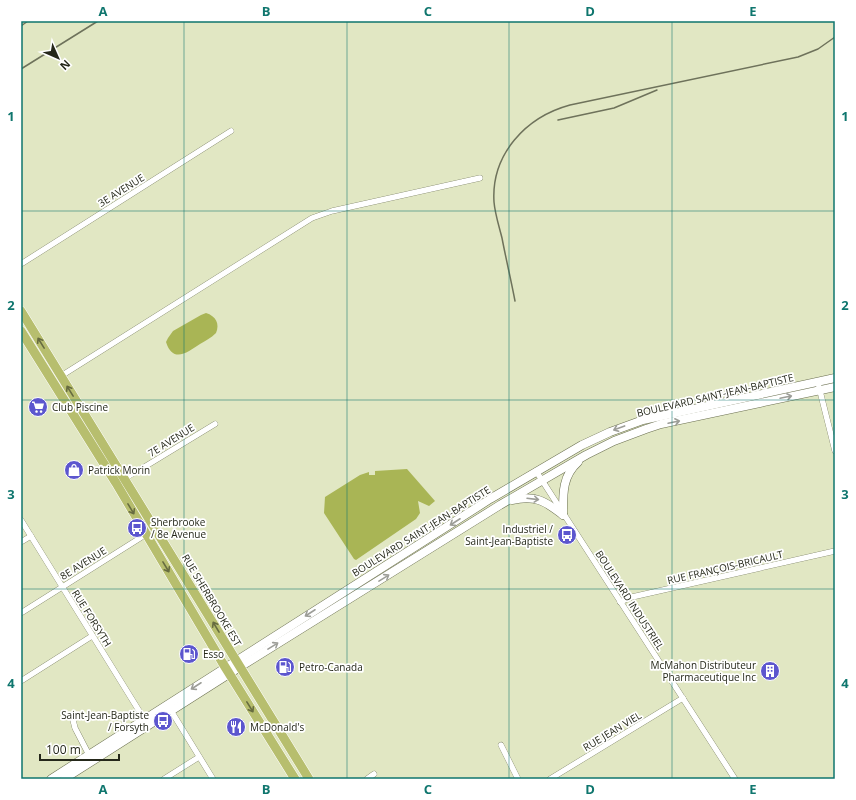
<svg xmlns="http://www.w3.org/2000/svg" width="856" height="800" font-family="'Open Sans',sans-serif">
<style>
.water{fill:#a9b555}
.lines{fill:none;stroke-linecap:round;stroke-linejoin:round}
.street-casing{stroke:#696e4e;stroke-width:6}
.secondary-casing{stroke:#696e4e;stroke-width:9}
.primary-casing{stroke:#fff;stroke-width:10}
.street{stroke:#fff;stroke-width:5.5}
.secondary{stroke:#fff;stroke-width:8}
.primary{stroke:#b7be6e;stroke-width:9}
.rail{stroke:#6e725b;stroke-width:1.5}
.oneway{stroke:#676c40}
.oneway2{stroke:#9d9e98}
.grid{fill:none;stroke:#0f766e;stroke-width:1;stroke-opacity:0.55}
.labels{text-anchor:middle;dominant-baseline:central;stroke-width:3.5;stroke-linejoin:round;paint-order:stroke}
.street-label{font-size:10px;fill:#25281a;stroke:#fff}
.poi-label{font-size:10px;fill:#25281a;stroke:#fff;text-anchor:start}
.neatline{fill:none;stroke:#0f766e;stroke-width:1.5}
.grid-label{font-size:13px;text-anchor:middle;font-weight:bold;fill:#0f766e}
</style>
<rect width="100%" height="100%" fill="#e1e7c3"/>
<g class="water">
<path d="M206,313C216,316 220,324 216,333C211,338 205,341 200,344C188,352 173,364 166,342L168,338L173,331L201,315Z"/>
<path d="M407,469L435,501L429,506L418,501L420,513L416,519L356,560L354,559L324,513L325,497L360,475L369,472V475H375V471Z"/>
</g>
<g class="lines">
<g class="street-casing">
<g id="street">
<path d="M21,264L231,131"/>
<path d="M61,376L312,218L332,211L480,178"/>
<path d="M819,387L835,451"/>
<path d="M536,471L735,779"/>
<path d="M123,479L141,469L215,424"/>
<path d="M21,520L146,722"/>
<path d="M21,542L31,536"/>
<path d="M620,602L632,597L835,551"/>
<path d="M21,613L148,533"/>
<path d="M21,681L92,636"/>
<path d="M170,709L213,779"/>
<path d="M73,720L75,728L89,755"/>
<path d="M501,745L518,779"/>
<path d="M164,779L199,757"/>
<path d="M367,779L374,774"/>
<path d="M550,779L683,698"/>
</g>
</g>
<g class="secondary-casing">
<g id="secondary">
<path d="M512,500C536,495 545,501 563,515"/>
<path d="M563,515C563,495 562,476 578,462"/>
<path d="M51,779L490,499L582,445L610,432L643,420L835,378"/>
<path d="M64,779L240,667L500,505L586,455L614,441L646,429L661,424L835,387"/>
</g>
</g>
<g class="primary-casing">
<g id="primary">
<path d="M21,311L309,779"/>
<path d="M21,331L116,483L222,662L295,779"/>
</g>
</g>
<use href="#street" class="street"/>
<use href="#secondary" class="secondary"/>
<use href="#primary" class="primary"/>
<g class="rail">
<path d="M21,26L28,21"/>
<path d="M21,69L98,21"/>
<path d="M558,120L614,108L657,90"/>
<path d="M515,301C511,280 506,259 502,238C499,226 495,214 494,202C491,154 526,117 570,105L798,57L818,49L835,37"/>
</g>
</g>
<defs><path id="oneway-shaft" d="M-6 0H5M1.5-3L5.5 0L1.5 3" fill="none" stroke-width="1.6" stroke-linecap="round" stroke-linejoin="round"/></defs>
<g class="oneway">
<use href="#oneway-shaft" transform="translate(41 343) rotate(-122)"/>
<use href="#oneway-shaft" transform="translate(70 391) rotate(-122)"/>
<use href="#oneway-shaft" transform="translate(131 509) rotate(59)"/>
<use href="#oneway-shaft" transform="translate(166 567) rotate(59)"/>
<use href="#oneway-shaft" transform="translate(216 627) rotate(-121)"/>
<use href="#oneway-shaft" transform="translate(250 707) rotate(58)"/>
</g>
<g class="oneway2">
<use href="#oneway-shaft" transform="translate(786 397) rotate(-12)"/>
<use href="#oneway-shaft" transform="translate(674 422) rotate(-12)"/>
<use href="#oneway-shaft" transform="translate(619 428) rotate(160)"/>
<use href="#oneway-shaft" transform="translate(533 499) rotate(7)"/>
<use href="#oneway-shaft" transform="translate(455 522) rotate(147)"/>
<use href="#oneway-shaft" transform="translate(384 578) rotate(-32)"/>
<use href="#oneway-shaft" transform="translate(310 613) rotate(147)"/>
<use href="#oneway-shaft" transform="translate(273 646) rotate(-32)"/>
<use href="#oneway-shaft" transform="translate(196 686) rotate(147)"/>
</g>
<path class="grid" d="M184,21V779M347,21V779M509,21V779M672,21V779M21,211H835M21,400H835M21,589H835"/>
<defs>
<g id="supermarket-disc" transform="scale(1)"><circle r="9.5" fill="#5c56ce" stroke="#fff"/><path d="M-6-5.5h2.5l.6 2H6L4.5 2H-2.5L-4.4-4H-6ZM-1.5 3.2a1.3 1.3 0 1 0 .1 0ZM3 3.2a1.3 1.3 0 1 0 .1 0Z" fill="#fff"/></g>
<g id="shop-disc" transform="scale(1)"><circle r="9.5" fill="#5c56ce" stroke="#fff"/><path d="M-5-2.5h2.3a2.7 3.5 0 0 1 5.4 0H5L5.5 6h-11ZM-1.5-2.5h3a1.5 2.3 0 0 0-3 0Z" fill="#fff"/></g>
<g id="bus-disc" transform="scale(1)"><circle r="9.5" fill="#5c56ce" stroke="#fff"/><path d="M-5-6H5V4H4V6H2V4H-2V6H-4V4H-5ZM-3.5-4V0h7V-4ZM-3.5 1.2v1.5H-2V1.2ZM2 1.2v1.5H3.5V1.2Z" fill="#fff"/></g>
<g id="fuel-disc" transform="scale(1)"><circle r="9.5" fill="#5c56ce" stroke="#fff"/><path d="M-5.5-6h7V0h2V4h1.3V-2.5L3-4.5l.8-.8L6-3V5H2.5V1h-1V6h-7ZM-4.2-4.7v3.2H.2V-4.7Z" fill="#fff"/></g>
<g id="building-disc" transform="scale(1)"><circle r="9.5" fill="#5c56ce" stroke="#fff"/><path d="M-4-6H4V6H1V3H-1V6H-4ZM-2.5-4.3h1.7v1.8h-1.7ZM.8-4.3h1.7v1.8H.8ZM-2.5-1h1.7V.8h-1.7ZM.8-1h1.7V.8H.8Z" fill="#fff"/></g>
<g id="restaurant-disc" transform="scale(1)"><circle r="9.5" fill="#5c56ce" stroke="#fff"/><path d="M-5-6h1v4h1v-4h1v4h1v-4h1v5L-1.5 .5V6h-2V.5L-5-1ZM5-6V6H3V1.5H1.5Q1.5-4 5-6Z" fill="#fff"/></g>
</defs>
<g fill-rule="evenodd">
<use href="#supermarket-disc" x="38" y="407"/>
<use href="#shop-disc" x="74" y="470"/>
<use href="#bus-disc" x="137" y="528"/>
<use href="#bus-disc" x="567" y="535"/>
<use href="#fuel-disc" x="189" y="654"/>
<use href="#fuel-disc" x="285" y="667"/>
<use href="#building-disc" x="770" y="671"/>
<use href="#bus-disc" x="163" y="721"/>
<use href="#restaurant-disc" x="236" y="727"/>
</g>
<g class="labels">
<g class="street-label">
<text transform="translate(121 190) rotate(-32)">3E AVENUE</text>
<text transform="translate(715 395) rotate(-13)">BOULEVARD SAINT-JEAN-BAPTISTE</text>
<text transform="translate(171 440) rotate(-32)">7E AVENUE</text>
<text transform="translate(421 531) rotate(-32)">BOULEVARD SAINT-JEAN-BAPTISTE</text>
<text transform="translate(83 563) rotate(-32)">8E AVENUE</text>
<text transform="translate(725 567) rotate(-13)">RUE FRANÇOIS-BRICAULT</text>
<text transform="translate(212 600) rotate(59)">RUE SHERBROOKE EST</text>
<text transform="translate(630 600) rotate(57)">BOULEVARD INDUSTRIEL</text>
<text transform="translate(92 618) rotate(58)">RUE FORSYTH</text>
<text transform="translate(612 731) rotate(-31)">RUE JEAN VIEL</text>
</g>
<g class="poi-label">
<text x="52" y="407">Club Piscine</text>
<text x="88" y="470">Patrick Morin</text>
<text x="151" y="522">Sherbrooke<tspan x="151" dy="12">/ 8e Avenue</tspan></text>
<text x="553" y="529" text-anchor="end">Industriel /<tspan x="553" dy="12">Saint-Jean-Baptiste</tspan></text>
<text x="203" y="654">Esso</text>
<text x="756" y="665" text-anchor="end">McMahon Distributeur<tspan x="756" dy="12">Pharmaceutique Inc</tspan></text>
<text x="299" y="667">Petro-Canada</text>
<text x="149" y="715" text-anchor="end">Saint-Jean-Baptiste<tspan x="149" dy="12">/ Forsyth</tspan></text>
<text x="250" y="727">McDonald's</text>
</g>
</g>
<rect width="856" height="800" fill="none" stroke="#ffffff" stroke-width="44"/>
<g transform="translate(58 58) rotate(135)" stroke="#ffffff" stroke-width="3" paint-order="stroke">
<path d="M0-3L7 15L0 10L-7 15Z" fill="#25281a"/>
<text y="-6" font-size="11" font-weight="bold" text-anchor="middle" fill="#25281a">N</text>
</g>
<path d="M40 754v6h79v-6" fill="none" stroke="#25281a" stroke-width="2"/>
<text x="46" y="754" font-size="12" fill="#25281a" stroke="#ffffff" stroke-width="3" paint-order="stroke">100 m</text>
<rect x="22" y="22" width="812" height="756" class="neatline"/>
<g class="grid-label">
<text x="103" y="16">A</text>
<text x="266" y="16">B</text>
<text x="428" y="16">C</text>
<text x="590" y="16">D</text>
<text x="753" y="16">E</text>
<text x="11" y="121">1</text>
<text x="845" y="121">1</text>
<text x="11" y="310">2</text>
<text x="845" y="310">2</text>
<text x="11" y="499">3</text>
<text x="845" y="499">3</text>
<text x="11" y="688">4</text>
<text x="845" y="688">4</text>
<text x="103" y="794">A</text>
<text x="266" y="794">B</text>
<text x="428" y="794">C</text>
<text x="590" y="794">D</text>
<text x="753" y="794">E</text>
</g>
</svg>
